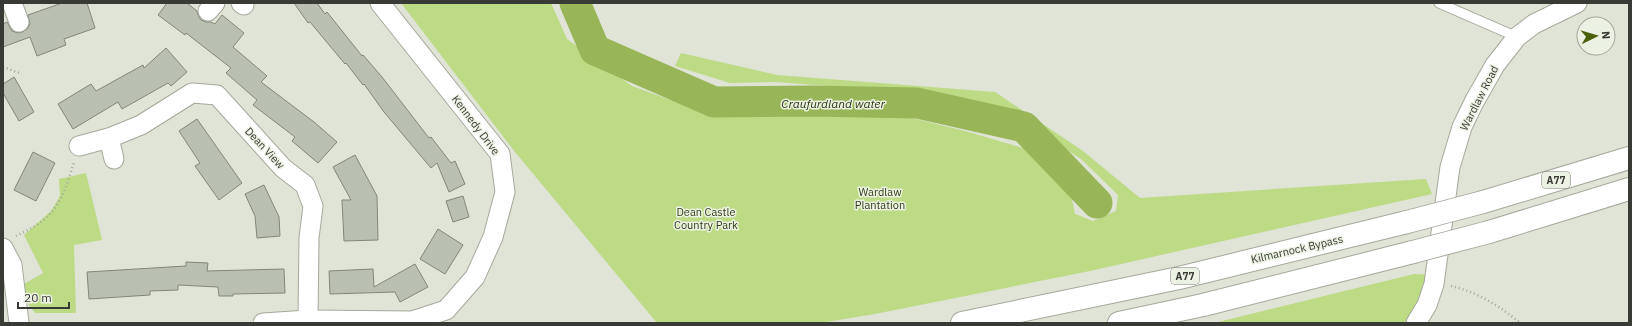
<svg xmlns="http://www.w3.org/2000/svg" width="1632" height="326" font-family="'IBM Plex Sans',sans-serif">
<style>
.green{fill:#bdda85}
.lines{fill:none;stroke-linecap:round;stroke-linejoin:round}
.river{stroke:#98b658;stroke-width:31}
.building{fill:#bac0b1;stroke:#818679}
.lane-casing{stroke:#a4a99b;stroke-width:11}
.street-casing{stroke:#a4a99b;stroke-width:21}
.highway-casing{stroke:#a4a99b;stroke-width:24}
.path{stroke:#a4a89d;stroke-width:2.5;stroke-dasharray:1 3;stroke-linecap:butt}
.lane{stroke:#fff;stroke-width:9}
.street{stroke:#fff;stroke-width:19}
.highway{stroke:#fff;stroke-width:22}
.highway-bridge-casing{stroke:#a4a99b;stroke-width:24;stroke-linecap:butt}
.highway-bridge{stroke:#fff;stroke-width:22}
.labels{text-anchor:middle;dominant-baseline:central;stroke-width:3;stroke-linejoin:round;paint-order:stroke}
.shield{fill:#ecf2e3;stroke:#6e7169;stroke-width:1}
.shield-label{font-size:10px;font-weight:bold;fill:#383a35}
.street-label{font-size:11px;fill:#383a35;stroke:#ecf2e3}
.park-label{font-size:11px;fill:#2f3b14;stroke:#ecf2e3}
.water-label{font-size:12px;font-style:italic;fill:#2b3710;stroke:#ecf2e3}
</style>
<rect width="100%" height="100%" fill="#dfe4d6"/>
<g class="green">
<path d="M401,3H551L567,39L632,86L709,114H804L888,112L965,131L1037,152L1071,195L1075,214L1093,221L1116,211L1118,195L1081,159L1003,109L923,93L775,82L730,83L675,66L681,53L777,75L995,92L1083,151L1140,198L1426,179L1432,194L1090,271L875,314L820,323H657L515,152Z"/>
<path d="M86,173L102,240L74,245L76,313H35L24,299V284L43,273L24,235L51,211L60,196L59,179Z"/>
<path d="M1414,274L1436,275L1416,323H1214Z"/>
</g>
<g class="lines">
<path class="river" d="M575,3L595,50L714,102L811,101L917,103L1024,127L1097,203"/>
</g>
<g class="building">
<path d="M62,3H87L95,28L64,39L66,45L37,56L30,37L3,47V24L7,22L12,31L18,33L22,32L27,29L30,24L28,15Z"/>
<path d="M167,3H187L197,11L198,15L201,20L206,22H211L215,24L222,15L244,33L233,47L267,76L261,82L314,122L337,142L318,163L292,141L295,137L253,105L257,100L226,73L231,68L186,33L185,35L158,15Z"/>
<path d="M294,3H317L325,14L327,12L362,56L363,55L382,77L429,138L431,137L451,163L455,161L465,184L449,192L437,163L431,168L384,112L364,84L363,85L346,63L345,64L310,22L308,23Z"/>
<path d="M166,48L187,72L171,86L168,83L122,109L118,102L73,129L58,104L91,84L96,91L143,65L144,68Z"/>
<path d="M14,77L34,112L19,121L3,93V84Z"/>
<path d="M197,119L242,183L219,200L195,166L200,163L179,131Z"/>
<path d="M33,152L55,163L36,201L14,190Z"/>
<path d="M355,155L377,196L378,240L344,241L342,200H351L333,167Z"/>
<path d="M264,185L279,217L280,236L257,238L255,216L245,194Z"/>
<path d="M463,196L469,217L453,222L446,201Z"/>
<path d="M438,229L463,245L445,274L420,259Z"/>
<path d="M186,262L208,263L207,271L284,269L285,293L233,294V296H219L218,287L178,285V290L150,291V295L89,299L87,272L186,266Z"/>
<path d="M415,264L428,287L400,302L395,292L330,294L329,271L373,269L374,287Z"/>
</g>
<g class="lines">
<g class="lane-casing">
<path id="lane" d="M1439,3L1517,37"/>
</g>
<g class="street-casing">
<g id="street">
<path d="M12,3L19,22"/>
<path d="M241,3L244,5"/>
<path d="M208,11L215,3"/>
<path d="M109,138L114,159"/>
<path d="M79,146L109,138L141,125L192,93L217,95L283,168L305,185L313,206L309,238L308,320"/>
<path d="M3,248L12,265L19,323"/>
<path d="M263,323L308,320L412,321L446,310L475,277L493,237L505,192L500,154L380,3"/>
<path d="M1416,323L1427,305L1434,284L1450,167L1462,127L1474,102L1495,65L1517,37L1534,24L1577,3"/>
</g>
</g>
<g class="highway-casing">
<g id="highway">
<path d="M1483,202L1629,158"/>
<path d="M1489,232L1629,189"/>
<path d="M962,323L1179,278L1407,222"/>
<path d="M1119,323L1203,305L1413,252"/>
</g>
</g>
<g class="path">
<path d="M3,67L22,74"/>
<path d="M16,236C23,232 31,229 38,224C60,210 67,185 74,162"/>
<path d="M1451,286C1477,292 1500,306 1520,323"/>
</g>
<use href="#lane" class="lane"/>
<use href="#street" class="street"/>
<use href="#highway" class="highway"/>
<g class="highway-bridge-casing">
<g id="highway-bridge">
<path d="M1407,222L1483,202"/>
<path d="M1413,252L1489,232"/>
</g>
</g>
<use href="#highway-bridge" class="highway-bridge"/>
</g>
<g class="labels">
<g class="shield">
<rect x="1542" y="172" width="28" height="16" rx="3"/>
<rect x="1171" y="268" width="28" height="16" rx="3"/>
</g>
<g class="shield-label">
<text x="1556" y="180">A77</text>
<text x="1185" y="276">A77</text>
</g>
<g class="street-label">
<text transform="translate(1479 98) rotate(-63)">Wardlaw Road</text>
<text transform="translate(476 125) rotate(53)">Kennedy Drive</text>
<text transform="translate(265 148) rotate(47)">Dean View</text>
<text transform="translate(1297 249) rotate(-13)">Kilmarnock Bypass</text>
</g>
<g class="park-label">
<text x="880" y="192">Wardlaw<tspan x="880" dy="13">Plantation</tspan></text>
<text x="706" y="212">Dean Castle<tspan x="706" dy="13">Country Park</tspan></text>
</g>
<g class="water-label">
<text x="833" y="103">Craufurdland water</text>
</g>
</g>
<rect width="1632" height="326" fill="none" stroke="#383a35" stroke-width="8"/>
<g transform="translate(1596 36) rotate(85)"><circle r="19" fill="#ecf2e3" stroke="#a4a89d"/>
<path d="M0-3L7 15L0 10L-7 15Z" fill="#4a600a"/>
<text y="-6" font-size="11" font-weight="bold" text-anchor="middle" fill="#383a35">N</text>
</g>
<path d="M18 302v6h51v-6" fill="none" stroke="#383a35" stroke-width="2"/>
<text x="24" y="302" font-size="12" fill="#383a35" stroke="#ecf2e3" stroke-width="3" paint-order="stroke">20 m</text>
</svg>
